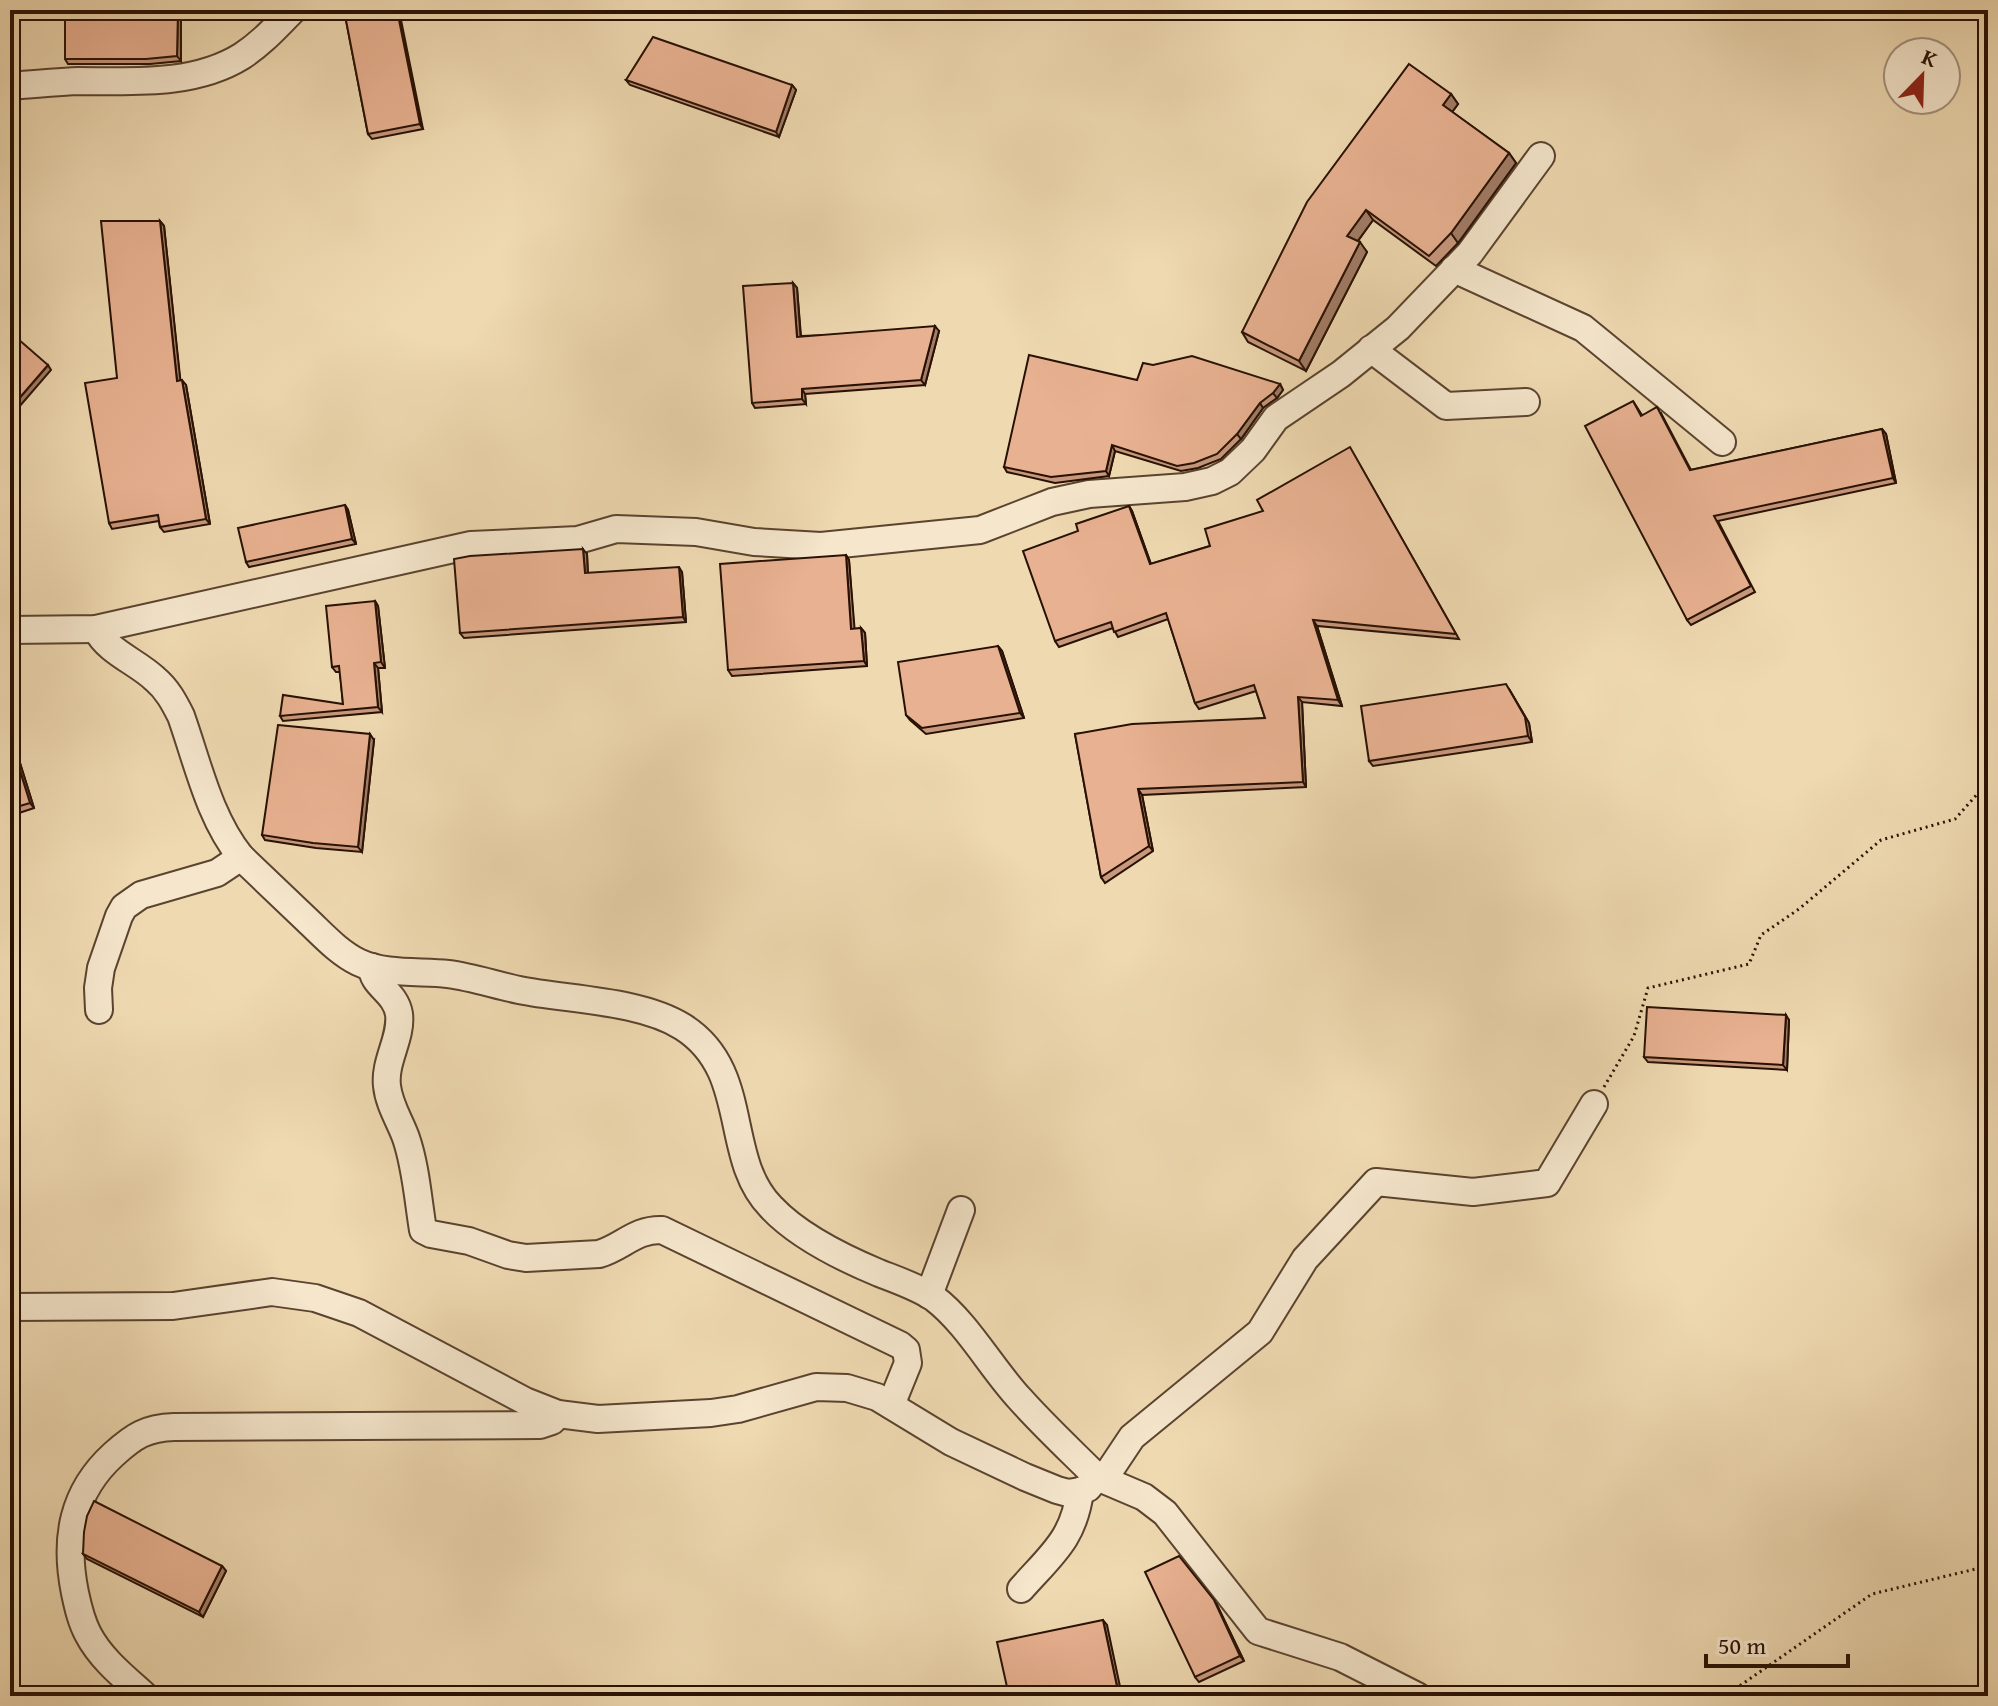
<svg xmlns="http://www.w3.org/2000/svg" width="1998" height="1706" font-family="'Gentium Book Plus',serif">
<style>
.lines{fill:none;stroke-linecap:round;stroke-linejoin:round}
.minor-casing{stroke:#5a432f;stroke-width:30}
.path{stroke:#281104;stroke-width:3;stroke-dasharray:2 4;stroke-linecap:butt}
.minor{stroke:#f5e6cc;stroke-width:26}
.wall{fill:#c8987d;stroke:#281104;stroke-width:2}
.shaded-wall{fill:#a27c66;stroke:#281104;stroke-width:2}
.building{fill:#e8b191;stroke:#281104;stroke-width:2}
</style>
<rect width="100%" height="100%" fill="#efd9b1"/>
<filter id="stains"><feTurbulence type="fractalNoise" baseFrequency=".0025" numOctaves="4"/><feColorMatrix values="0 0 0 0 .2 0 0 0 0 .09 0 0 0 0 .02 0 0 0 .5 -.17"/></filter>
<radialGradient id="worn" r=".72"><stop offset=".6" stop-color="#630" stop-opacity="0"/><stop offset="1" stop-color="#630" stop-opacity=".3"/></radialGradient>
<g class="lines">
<g class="minor-casing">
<g id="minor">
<path d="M10,86C33,84 56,82 78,81C133,81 194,86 242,56C262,43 276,27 293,10"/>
<path d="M1454,269L1583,328L1722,442"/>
<path d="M1371,349L1446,406L1526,402"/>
<path d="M10,630L96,629L471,545L578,540L616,529L696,532L754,542L821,546L980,530L1052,502L1089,494L1185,487L1212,481L1230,472L1253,450L1276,418L1341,374L1398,328L1470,253L1541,156"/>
<path d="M372,967C372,986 395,991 399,1014C402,1038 384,1061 387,1086C389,1105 400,1121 406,1138C416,1167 418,1200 423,1230L431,1234L469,1241L508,1255L526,1258L599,1254C623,1247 635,1229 662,1230L900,1345L906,1350L908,1363L891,1405"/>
<path d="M99,1010L98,988L101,968L119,916L124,907L141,895L217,873L241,857"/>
<path d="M929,1295L961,1210"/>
<path d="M10,1307L173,1306L272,1292L315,1298L359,1313L525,1401L558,1414L598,1419L711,1413L738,1409L816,1387L847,1388L877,1397L951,1442L1025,1477L1057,1490L1068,1493L1080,1491L1088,1488L1097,1477C1071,1451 1044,1426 1020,1399C991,1368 968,1324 934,1298C918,1287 897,1280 879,1273C843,1258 798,1236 771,1207C722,1157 752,1071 683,1027C640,1000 568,1000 519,990C495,985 472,977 448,974C419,971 385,975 358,962C338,952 323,935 307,920C285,899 263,878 241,857C209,817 198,764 181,716C174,702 167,689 155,679C136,661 109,653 96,629"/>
<path d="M1097,1477L1144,1497L1165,1513L1258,1631L1340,1657L1417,1696"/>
<path d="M1104,1479L1132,1437L1260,1332L1305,1259L1376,1182L1473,1192L1547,1183L1594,1104"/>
<path d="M1021,1589C1051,1555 1074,1539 1080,1491"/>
<path d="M145,1696C124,1677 101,1659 88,1634C81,1621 78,1607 75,1593C64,1539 72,1492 114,1454C134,1436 146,1428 174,1427L540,1425L552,1421L558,1414"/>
</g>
</g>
<g class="path">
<path d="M1604,1087L1634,1036L1648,988L1749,964L1761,935L1799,909L1881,840L1955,819L1988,782"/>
<path d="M1712,1696L1738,1687L1872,1594L1988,1566"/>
</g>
<use href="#minor" class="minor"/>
</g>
<g class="wall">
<path d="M65,10H181V61L150,64H68L65,59Z"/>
<path d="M344,10L423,129L372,139L368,134Z"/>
<path d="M626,80L792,85L796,90L779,137L630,85Z"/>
<path d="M1451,94L1458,104L1452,112L1509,153L1516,163L1458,243L1436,266L1373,220L1358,241L1367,252L1306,371L1248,342L1242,332Z"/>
<path d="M160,221L164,226L180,380L186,385L210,524L164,532L160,527L159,521L112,529L109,523L117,378Z"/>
<path d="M793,283L797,288L801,336L939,331L925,385L805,394L806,404L755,408L752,403Z"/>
<path d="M1137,380L1280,384L1283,390L1277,398L1263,408L1241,439L1221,459L1198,468L1181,471L1115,451L1109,476L1055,483L1007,472L1004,467Z"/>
<path d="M1633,401L1642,415L1661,413L1691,470L1882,429L1886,434L1896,483L1718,521L1755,592L1691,625L1687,620Z"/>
<path d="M1353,453L1459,639L1317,626L1342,706L1302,702L1306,787L1142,795L1153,851L1105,883L1101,877L1075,734L1265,718L1256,691L1199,709L1195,703L1168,619L1118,637L1113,628L1059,647L1055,641L1078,531L1129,506L1132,511L1151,564L1210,546Z"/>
<path d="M345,505L348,510L356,544L249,567L246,562Z"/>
<path d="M587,554L588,573L682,572L686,622L464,638L460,633Z"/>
<path d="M846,555L849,560L854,629L861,628L865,633L867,666L732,676L728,670Z"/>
<path d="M375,601L378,606L385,668H378L382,712L283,721L280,716L343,704L340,672H336L332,667Z"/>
<path d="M998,646L1002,651L1024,718L926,734L910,720L906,715Z"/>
<path d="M1509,689L1529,723L1532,742L1373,766L1369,761Z"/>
<path d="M374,740L362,852L316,848L265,840L262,835Z"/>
<path d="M16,758L20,763L34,808L16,814L13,808Z"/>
<path d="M1789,1020L1787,1070L1648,1062L1644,1057Z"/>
<path d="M83,1554L222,1566L226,1571L203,1617L87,1559Z"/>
<path d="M1217,1605L1244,1661L1199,1682L1195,1677Z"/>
</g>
<g class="shaded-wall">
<path d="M178,10H181V61L177,56Z"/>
<path d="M397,10H399L423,129L420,124Z"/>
<path d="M792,85L796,90L779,137L776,132Z"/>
<path d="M1451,94L1458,104L1450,115L1443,105Z"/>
<path d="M1509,153L1516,163L1458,243L1451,233Z"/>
<path d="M1366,210L1373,220L1354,246L1347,236Z"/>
<path d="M160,221L164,226L181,386L177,381Z"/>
<path d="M1360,242L1367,252L1306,371L1299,361Z"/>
<path d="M793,283L797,288L801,342L797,337Z"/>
<path d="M935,326L939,331L925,385L921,380Z"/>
<path d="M48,365L51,370L19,407L16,402Z"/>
<path d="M182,380L186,385L210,524L206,519Z"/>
<path d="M1280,384L1283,390L1277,398L1273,393Z"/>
<path d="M802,389L805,394L806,404L802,399Z"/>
<path d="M1260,403L1263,408L1241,439L1237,434Z"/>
<path d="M1882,429L1886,434L1896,483L1893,478Z"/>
<path d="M1112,445L1115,451L1109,476L1106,471Z"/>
<path d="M345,505L348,510L356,544L352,539Z"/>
<path d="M1129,506L1132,511L1153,570L1150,564Z"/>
<path d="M583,549L587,554L588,579L585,573Z"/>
<path d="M846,555L849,560L855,634L851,629Z"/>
<path d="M679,567L682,572L686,622L683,617Z"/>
<path d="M375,601L378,606L385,668L381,662Z"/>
<path d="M1313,620L1317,626L1342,706L1338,700Z"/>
<path d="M861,628L865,633L867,666L864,661Z"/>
<path d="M998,646L1002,651L1024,718L1020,713Z"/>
<path d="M374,663L378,668L382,712L378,707Z"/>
<path d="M1509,689L1529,723L1532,742L1528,736Z"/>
<path d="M1298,697L1302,702L1306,787L1303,782Z"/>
<path d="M370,734L374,740L362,852L358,847Z"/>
<path d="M16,758L20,763L34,808L30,803Z"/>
<path d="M1138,789L1142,795L1153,851L1149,846Z"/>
<path d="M1786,1015L1789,1020L1787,1070L1783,1065Z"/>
<path d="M222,1566L226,1571L203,1617L199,1612Z"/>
<path d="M1214,1600L1217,1605L1244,1661L1240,1656Z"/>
<path d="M1103,1620L1107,1625L1122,1696H1119Z"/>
</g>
<g class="building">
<path d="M65,10H178L177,56L146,59H65Z"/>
<path d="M344,10H397L420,124L368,134Z"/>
<path d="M653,37L792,85L776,132L626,80Z"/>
<path d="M1409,64L1451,94L1443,105L1509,153L1451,233L1429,256L1366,210L1347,236L1360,242L1299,361L1242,332L1307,202Z"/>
<path d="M101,221H160L177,381L182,380L206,519L160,527L158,515L109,523L85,383L117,378Z"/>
<path d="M793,283L797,337L935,326L921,380L802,389V399L752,403L743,286Z"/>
<path d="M10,332L48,365L16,402L10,397Z"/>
<path d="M1029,355L1137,380L1143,363L1153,365L1192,356L1280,384L1273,393L1260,403L1237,434L1217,454L1194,463L1177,466L1112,445L1106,471L1051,477L1004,467Z"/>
<path d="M1633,401L1641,416L1657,407L1690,470L1882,429L1893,478L1714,516L1751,586L1687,620L1585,426Z"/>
<path d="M1350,447L1456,634L1313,620L1338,700L1298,697L1303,782L1138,789L1149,846L1101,877L1075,734L1132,724L1265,718L1254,685L1195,703L1166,613L1114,632L1111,622L1055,641L1023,551L1078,531L1076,524L1129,506L1150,564L1210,546L1205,529L1263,511L1257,500Z"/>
<path d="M345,505L352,539L246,562L238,528Z"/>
<path d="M583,549L585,573L679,567L683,617L460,633L454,559L470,556Z"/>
<path d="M846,555L851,629L861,628L864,661L728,670L720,564Z"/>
<path d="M375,601L381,662L374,663L378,707L280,716L283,695L343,704L339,666L332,667L326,606Z"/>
<path d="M998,646L1020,713L922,728L906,715L898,662Z"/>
<path d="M1506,684L1525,717L1528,736L1369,761L1361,706Z"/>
<path d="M278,725L370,734L358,847L313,843L262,835Z"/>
<path d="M16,758L30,803L13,808L10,799V759Z"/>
<path d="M1647,1007L1786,1015L1783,1065L1644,1057Z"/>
<path d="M94,1501L222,1566L199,1612L83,1554L84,1532L87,1516Z"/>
<path d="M1179,1556L1214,1600L1240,1656L1195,1677L1145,1572Z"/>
<path d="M1103,1620L1119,1696H1009L997,1642Z"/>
</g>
<rect width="1998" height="1706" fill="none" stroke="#efd9b1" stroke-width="40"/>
<rect x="12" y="12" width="1974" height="1682" fill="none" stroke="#281104" stroke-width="4"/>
<rect x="20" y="20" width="1958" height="1666" fill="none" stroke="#281104" stroke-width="2"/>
<g transform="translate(1922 76) rotate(23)"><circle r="38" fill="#f5e6cc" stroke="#a3917c" stroke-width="2"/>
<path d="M0-6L14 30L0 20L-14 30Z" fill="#8f2418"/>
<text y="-12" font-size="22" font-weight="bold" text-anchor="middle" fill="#281104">K</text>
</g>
<path d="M1706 1654v12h142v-12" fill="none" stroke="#281104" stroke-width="4"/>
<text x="1718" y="1654" font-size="24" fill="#281104" stroke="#f5e6cc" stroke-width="6" paint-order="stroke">50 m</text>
<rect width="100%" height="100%" filter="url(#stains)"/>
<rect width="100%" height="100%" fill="url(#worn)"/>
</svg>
